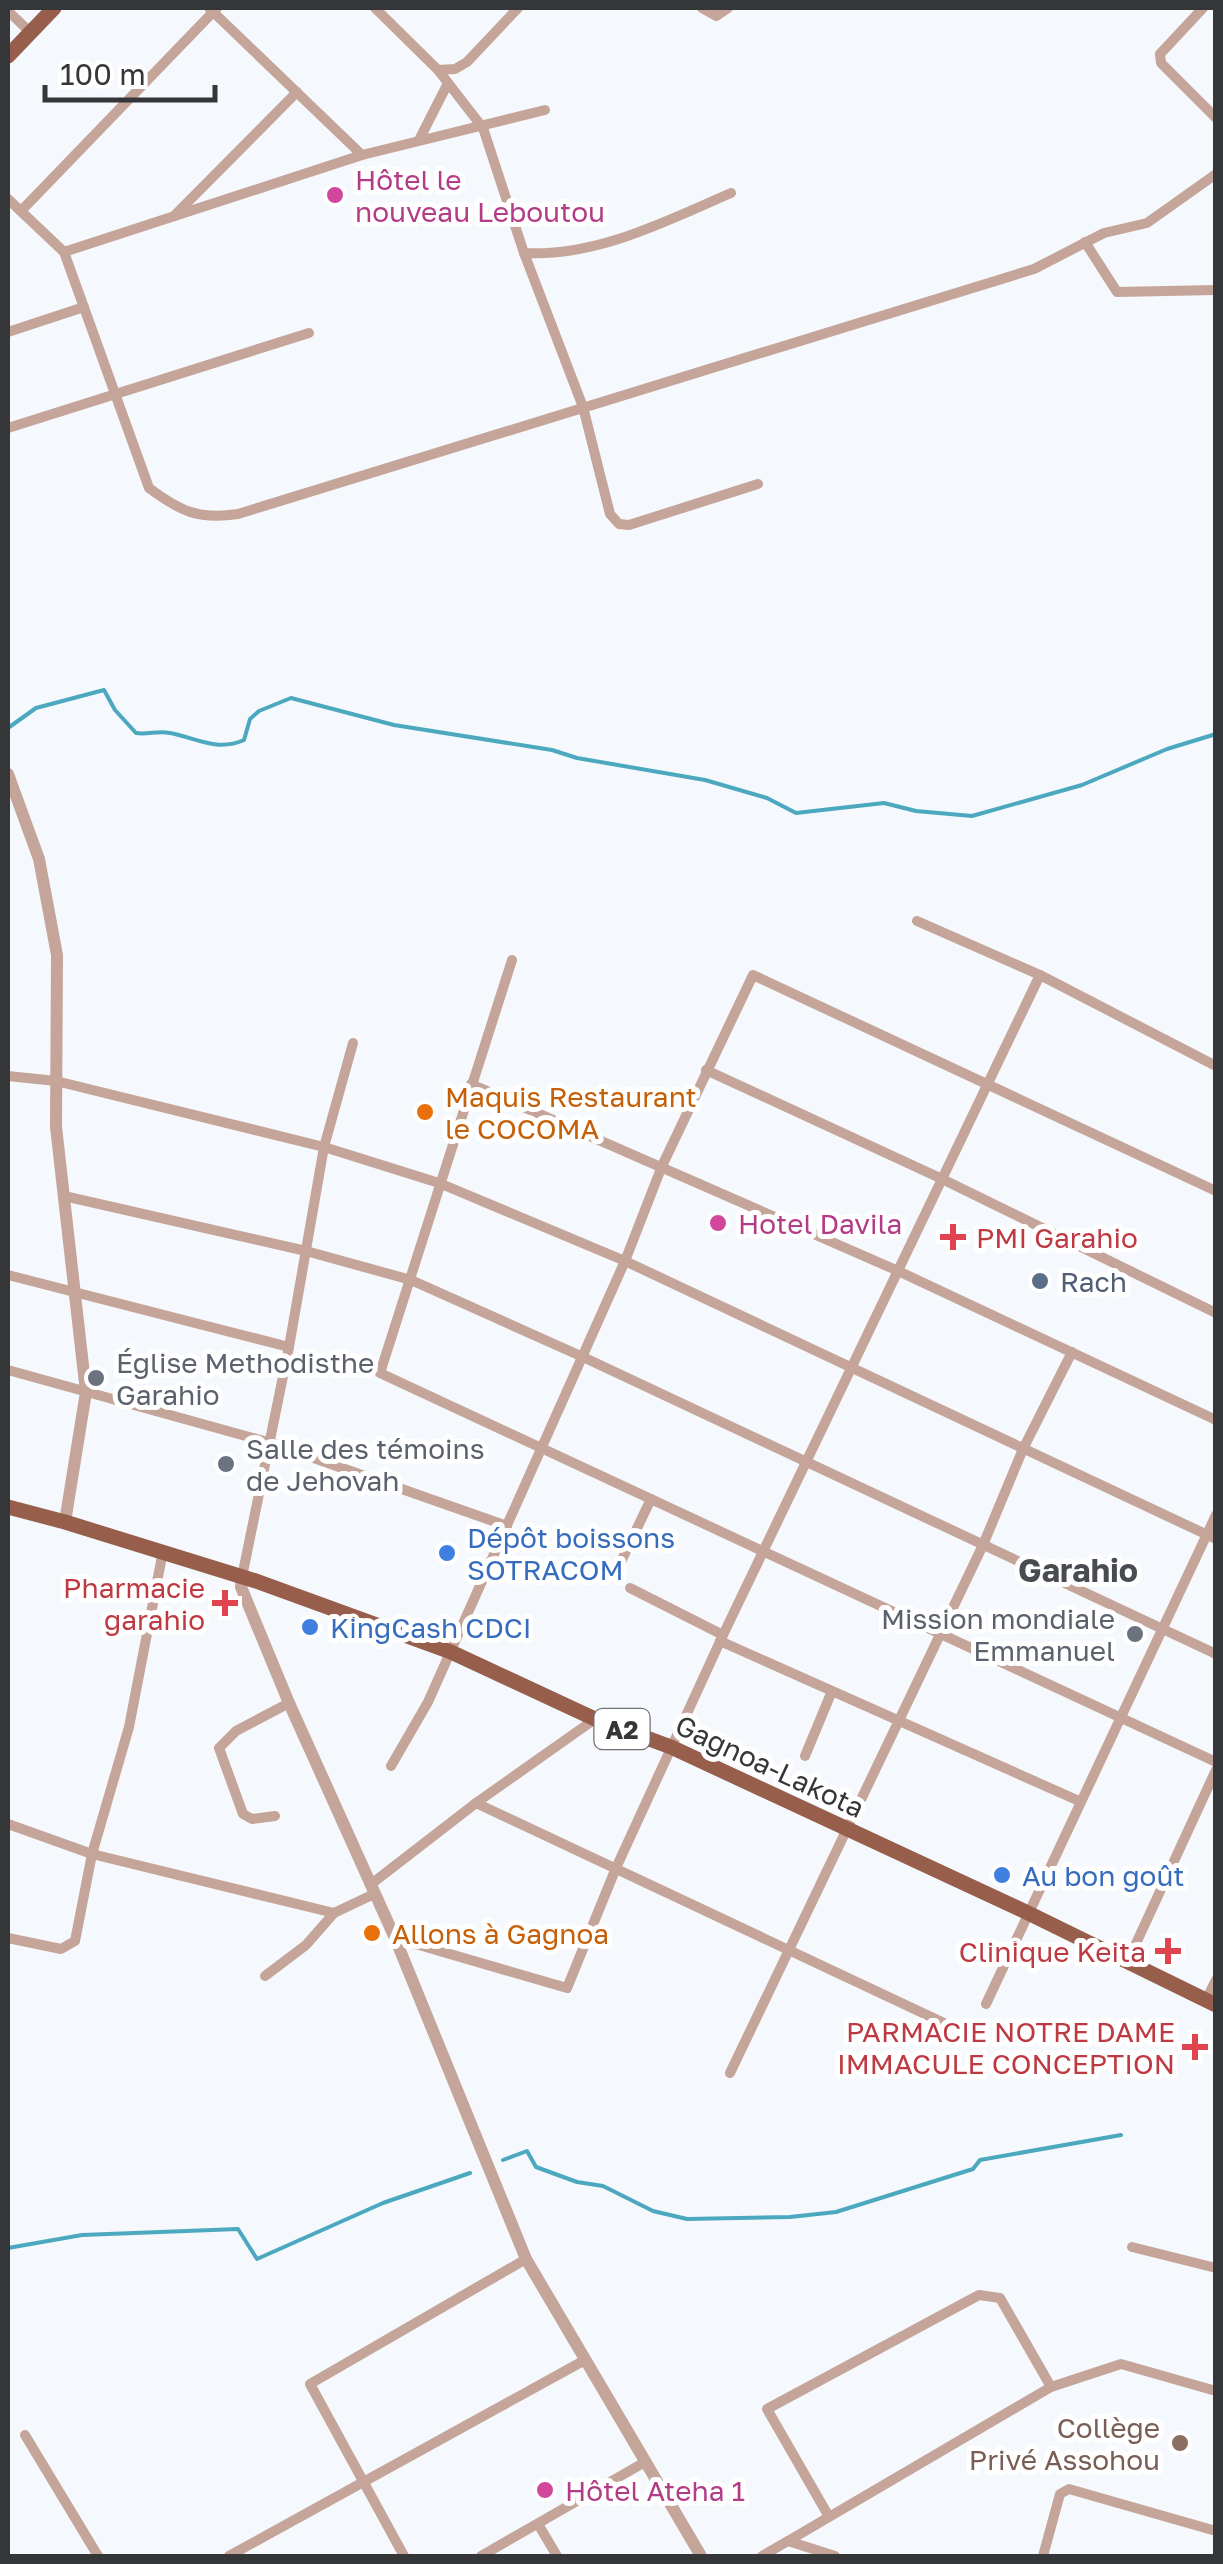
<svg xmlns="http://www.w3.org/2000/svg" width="1223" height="2564" font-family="'Golos Text',sans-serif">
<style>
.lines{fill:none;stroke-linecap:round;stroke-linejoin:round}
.stream{stroke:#4ba8bf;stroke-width:4}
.minor{stroke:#c5a499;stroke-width:10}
.tertiary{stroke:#c5a499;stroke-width:12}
.primary{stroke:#965e4b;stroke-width:15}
.hotel-dot{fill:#d1479c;stroke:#fff;stroke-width:4}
.food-dot{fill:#e8710a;stroke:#fff;stroke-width:4}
.health-dot{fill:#e0444e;stroke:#fff;stroke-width:4}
.service-dot{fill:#5c6f8a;stroke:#fff;stroke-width:4}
.worship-dot{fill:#6b7280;stroke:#fff;stroke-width:4}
.shop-dot{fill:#3f7fe0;stroke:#fff;stroke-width:4}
.education-dot{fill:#8d6e63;stroke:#fff;stroke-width:4}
.labels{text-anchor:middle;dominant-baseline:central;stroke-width:10;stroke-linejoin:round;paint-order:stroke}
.shield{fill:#fff;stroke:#727274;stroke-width:2.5}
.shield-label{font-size:25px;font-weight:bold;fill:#353638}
.hotel-label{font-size:28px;fill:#b23c85;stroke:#fff;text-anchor:start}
.food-label{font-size:28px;fill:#c56008;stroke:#fff;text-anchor:start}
.health-label{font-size:28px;fill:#be3a42;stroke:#fff;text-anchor:end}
.service-label{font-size:28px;fill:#4e5e75;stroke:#fff;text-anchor:start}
.worship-label{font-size:28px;fill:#5b616d;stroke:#fff;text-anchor:start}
.shop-label{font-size:28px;fill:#366cbe;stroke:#fff;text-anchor:start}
.street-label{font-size:28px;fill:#353638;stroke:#fff}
.education-label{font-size:28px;fill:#785e54;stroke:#fff;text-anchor:end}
.quarter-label{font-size:32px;font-weight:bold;fill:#484b4f;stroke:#fff}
</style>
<rect width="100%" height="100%" fill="#f5f9fd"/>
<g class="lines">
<g class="stream">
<path d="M8,728L36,708L104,690L115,710L136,733C148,735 158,730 170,733C196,738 217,752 244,740L250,719L259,711L291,698L394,725L552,750L577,758L705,780L767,798L796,813L884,803L916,811L972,816L1082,785L1167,749L1216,734"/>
<path d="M503,2160L527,2151L536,2167L577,2182L603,2186L653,2211L687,2219L790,2217L836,2212L973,2169L980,2160L1121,2135"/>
<path d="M8,2248L82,2235L238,2229L257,2259L383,2203L470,2173"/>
</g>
<g class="minor">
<path d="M209,8L362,155"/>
<path d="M375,8L438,70L483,128L524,253L583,407L610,514L619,524L629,525L758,484"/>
<path d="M702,8L716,16L728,8"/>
<path d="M1203,8L1160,54L1161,63L1216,118"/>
<path d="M8,11L30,32"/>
<path d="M438,70L455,69L467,62L518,8"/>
<path d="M419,140L448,83"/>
<path d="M8,199L64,252L149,488C180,511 198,520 238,514L1034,269L1104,233L1147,223L1216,174"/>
<path d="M21,211L217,8"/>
<path d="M174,216L297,92"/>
<path d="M1085,242L1117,292L1216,290"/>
<path d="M64,252L362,155L545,110"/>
<path d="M524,253C597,257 666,221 731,193"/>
<path d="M8,332L84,307"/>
<path d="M8,428L309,333"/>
<path d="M917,921L1040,975L1216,1066"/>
<path d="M512,960L380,1373L1216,1762"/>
<path d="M706,1070L940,1178L1216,1313"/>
<path d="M8,1076L56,1081L324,1147L439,1183L625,1261L1216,1539"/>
<path d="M471,1084L896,1270L1216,1420"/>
<path d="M64,1196L306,1251L411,1280L583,1357L1216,1654"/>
<path d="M8,1275L289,1347"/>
<path d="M8,1370L271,1443L507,1526"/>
<path d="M617,1570L651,1499"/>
<path d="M242,1577L289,1347L324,1147L353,1043"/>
<path d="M630,1588L723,1635"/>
<path d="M720,1641L1079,1801"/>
<path d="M805,1756L832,1691"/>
<path d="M391,1766L428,1702L625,1261L662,1166L753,975L1216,1191"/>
<path d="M476,1803L944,2023"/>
<path d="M275,1816L252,1819L243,1814L219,1748L236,1731L289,1703"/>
<path d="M8,1824L92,1854L334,1913L374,1894"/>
<path d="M370,1885L476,1803L595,1719"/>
<path d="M8,1938L61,1949L75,1941L92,1854L129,1727L163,1551"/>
<path d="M395,1938L567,1988L616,1868L723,1635L1040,975"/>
<path d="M1127,1963L1216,1770"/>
<path d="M265,1976L306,1945L334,1913"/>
<path d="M1206,2000L1216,1980"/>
<path d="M986,2004L1216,1515"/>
<path d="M730,2073L983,1545L1023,1449L1072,1352"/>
<path d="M1132,2247L1216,2268"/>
<path d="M25,2435L98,2556"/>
<path d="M828,2515L767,2409L979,2295L1000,2298L1051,2387"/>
<path d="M538,2524L557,2556"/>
<path d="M229,2556L585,2360"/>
<path d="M404,2556L310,2384L526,2259"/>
<path d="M481,2556L645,2462"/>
<path d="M762,2556L788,2541"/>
<path d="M835,2556L788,2541L1051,2387L1121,2364L1216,2391"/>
<path d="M1043,2556L1060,2494L1069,2489L1216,2531"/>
</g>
<g class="tertiary">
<path d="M8,774L39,859L57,955L56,1127L86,1392L65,1522"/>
<path d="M242,1577L241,1587L289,1703L395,1938L526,2259L701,2556"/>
</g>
<g class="primary">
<path d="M8,56L54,8"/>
<path d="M8,1507L65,1522L256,1581L451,1652L595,1719L671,1747L1026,1912L1216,2005"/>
</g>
</g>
<g class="hotel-dot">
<circle cx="335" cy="195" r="10"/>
<circle cx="718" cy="1223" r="10"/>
<circle cx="545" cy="2490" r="10"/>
</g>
<g class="food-dot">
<circle cx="425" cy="1112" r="10"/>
<circle cx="372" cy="1933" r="10"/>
</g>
<g class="health-dot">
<path d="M948 1222h10v10h10v10h-10v10h-10v-10h-10v-10h10z"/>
<path d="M220 1588h10v10h10v10h-10v10h-10v-10h-10v-10h10z"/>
<path d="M1163 1936h10v10h10v10h-10v10h-10v-10h-10v-10h10z"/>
<path d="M1190 2032h10v10h10v10h-10v10h-10v-10h-10v-10h10z"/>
</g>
<circle class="service-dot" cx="1040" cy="1281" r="10"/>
<g class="worship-dot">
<circle cx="96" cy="1378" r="10"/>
<circle cx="226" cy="1464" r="10"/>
<circle cx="1135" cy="1634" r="10"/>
</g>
<g class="shop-dot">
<circle cx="447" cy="1553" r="10"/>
<circle cx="310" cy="1627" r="10"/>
<circle cx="1002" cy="1875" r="10"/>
</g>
<circle class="education-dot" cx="1180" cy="2443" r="10"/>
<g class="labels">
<rect class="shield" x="594.5" y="1709" width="55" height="40" rx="8"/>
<g class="shield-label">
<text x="622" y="1729">A2</text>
</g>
<g class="hotel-label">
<text x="355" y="179">Hôtel le<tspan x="355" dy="32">nouveau Leboutou</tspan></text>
<text x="738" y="1223">Hotel Davila</text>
<text x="565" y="2490">Hôtel Ateha 1</text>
</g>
<g class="food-label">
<text x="445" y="1096">Maquis Restaurant<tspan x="445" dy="32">le COCOMA</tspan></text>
<text x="392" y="1933">Allons à Gagnoa</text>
</g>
<g class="health-label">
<text x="976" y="1237" text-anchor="start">PMI Garahio</text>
<text x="205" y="1587">Pharmacie<tspan x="205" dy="32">garahio</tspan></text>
<text x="1146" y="1951">Clinique Keita</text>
<text x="1175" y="2031">PARMACIE NOTRE DAME<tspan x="1175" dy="32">IMMACULE CONCEPTION</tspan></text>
</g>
<g class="service-label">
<text x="1060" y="1281">Rach</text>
</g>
<g class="worship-label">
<text x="116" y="1362">Église Methodisthe<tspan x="116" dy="32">Garahio</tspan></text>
<text x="246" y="1448">Salle des témoins<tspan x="246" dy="32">de Jehovah</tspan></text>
<text x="1115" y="1618" text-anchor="end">Mission mondiale<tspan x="1115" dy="32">Emmanuel</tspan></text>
</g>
<g class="shop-label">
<text x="467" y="1537">Dépôt boissons<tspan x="467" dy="32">SOTRACOM</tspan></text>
<text x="330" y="1627">KingCash CDCI</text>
<text x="1022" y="1875">Au bon goût</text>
</g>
<g class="street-label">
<text transform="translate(770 1766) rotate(25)">Gagnoa-Lakota</text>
</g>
<g class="education-label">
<text x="1160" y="2427">Collège<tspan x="1160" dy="32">Privé Assohou</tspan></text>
</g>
<g class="quarter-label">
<text x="1078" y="1570">Garahio</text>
</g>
</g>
<rect width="1223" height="2564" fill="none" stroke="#353638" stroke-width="20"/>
<path d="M45 85v15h170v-15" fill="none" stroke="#353638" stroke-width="5"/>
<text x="60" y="85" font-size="30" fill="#353638" stroke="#ffffff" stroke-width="8" paint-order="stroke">100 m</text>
</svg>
